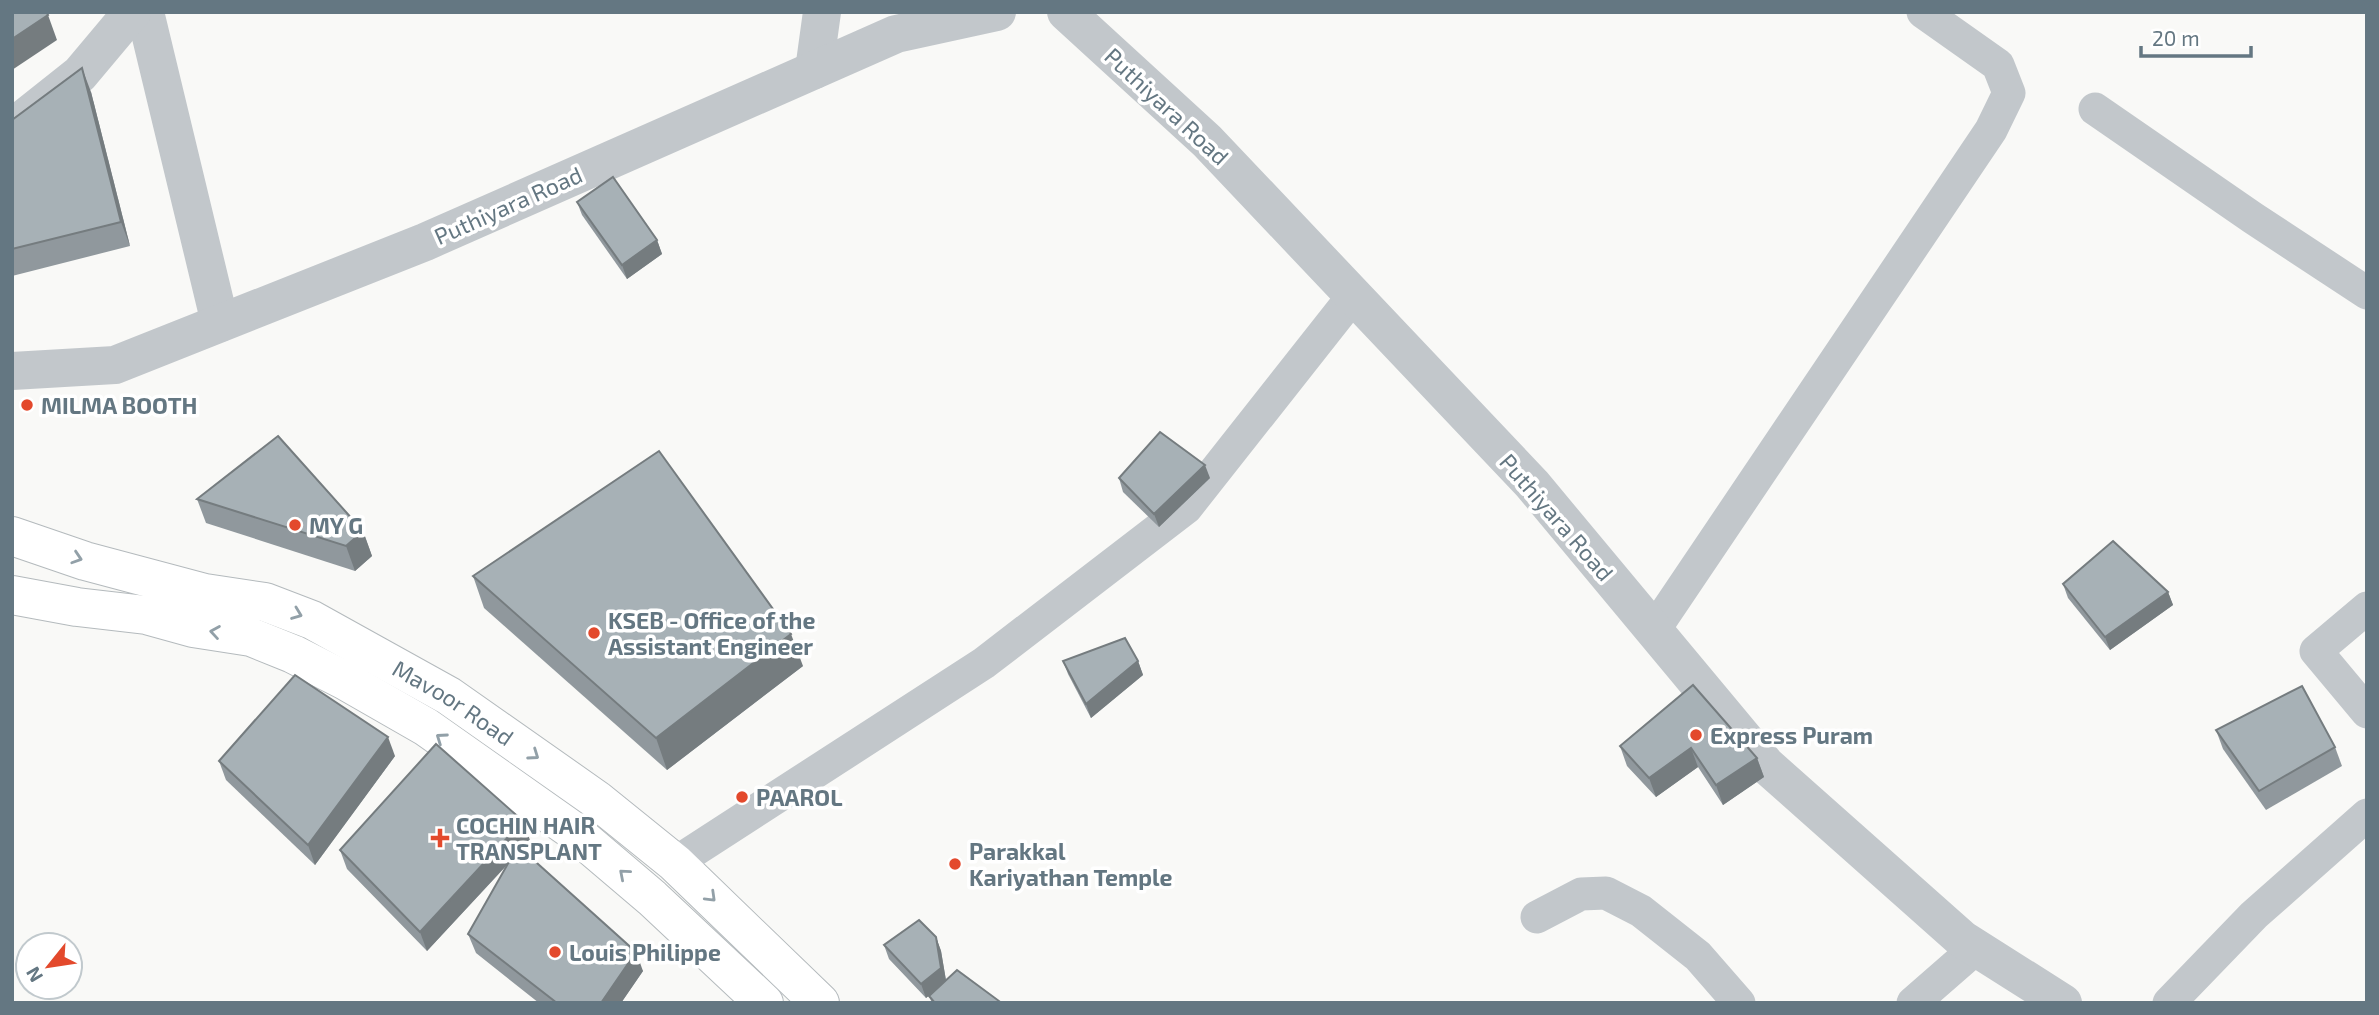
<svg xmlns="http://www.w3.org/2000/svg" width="2379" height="1015" font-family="'Exo 2',sans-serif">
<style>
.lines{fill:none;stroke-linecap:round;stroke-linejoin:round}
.primary-casing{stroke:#b4babd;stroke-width:40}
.minor{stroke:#c2c7cb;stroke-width:33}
.tertiary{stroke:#c2c7cb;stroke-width:38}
.primary{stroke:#fff;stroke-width:38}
.wall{fill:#90989d}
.shaded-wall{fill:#757c7f}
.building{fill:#a7b1b6;stroke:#757c7f;stroke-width:2}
.oneway{stroke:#92a0a8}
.poi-dot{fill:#e3492c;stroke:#fff;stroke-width:2.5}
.labels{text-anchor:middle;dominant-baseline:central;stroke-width:7;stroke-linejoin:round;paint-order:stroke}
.street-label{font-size:23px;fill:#647782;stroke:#fff}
.poi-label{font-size:23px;font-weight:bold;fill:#647782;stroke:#fff;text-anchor:start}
</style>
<rect width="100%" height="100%" fill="#f9f9f7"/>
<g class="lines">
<g class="primary-casing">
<g id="primary">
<path id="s1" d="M12,536L85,561L205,593L265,602L312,620L449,696L597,800L675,863L820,1003"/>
<path d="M12,595L77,607L146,615L193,628L251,637L293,654L344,680L426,727L572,830L652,898L764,1003"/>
</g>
</g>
<g class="minor">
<path d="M2095,109L2253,218L2367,293"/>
<path d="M2367,608L2316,651L2367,712"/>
<path d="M1654,630L1991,130L2009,93L1998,65L1923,12"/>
<path d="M675,863L984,663L1186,508L1354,295"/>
<path d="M1537,917L1581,894L1606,893L1641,911L1698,956L1739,1003"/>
<path d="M1913,1003L1976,948"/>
<path d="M2169,1003L2254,915L2367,815"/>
</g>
<g class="tertiary">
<path d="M145,12L220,323"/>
<path d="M1066,12L1207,141L1532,484L1766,765L1962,939L2063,1003"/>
<path d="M814,70L822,12"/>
<path d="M12,128L80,74L132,12"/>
<path d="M12,371L115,365L425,242L896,34L997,12"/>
</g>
<use href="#primary" class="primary"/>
</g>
<g class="wall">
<path d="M91,92L130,246L12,276V120Z"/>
<path d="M577,202L657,240L662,254L627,279L582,215Z"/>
<path d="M1119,478H1210L1159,527L1123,492Z"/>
<path d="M197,499L363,531L372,556L355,571L206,523Z"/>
<path d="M473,576L803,666L667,770L484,608Z"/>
<path d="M2063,584L2168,592L2173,605L2110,650L2068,598Z"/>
<path d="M1063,661H1138L1143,675L1091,718L1068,674Z"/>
<path d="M1693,685L1757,758L1764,777L1723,805L1698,767L1656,797L1627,766L1620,746Z"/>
<path d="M2216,730L2335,747L2342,766L2266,810L2223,749Z"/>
<path d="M395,756L315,865L226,780L219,761Z"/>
<path d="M530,840L521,849L643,971L621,1003H539L476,953L468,934L508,864L427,951L347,869L340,850Z"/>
<path d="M936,937L941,951L946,980L999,1003H932L929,996L937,989L926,998L889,959L884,945Z"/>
</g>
<g class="shaded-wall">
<path d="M48,15L57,40L12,70V39Z"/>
<path d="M82,68L91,92L130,246L121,222Z"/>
<path d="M657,240L662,254L627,279L622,265Z"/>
<path d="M1205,465L1210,478L1159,527L1154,514Z"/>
<path d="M363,531L372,556L355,571L346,546Z"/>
<path d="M2168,592L2173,605L2110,650L2105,637Z"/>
<path d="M791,634L803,666L667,770L656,738Z"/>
<path d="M1138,661L1143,675L1091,718L1086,704Z"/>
<path d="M388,737L395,756L315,865L308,845Z"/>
<path d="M1691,748L1698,767L1656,797L1649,778Z"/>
<path d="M1757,758L1764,777L1723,805L1716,785Z"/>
<path d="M523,821L530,840L427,951L420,932Z"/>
<path d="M936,937L941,951L946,981L926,998L921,984Z"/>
<path d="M636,952L643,971L621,1003H601Z"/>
</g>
<g class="building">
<path d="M12,12H46L48,15L12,39Z"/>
<path d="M82,68L121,222L12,249V120Z"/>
<path d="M613,177L657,240L622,265L577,202Z"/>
<path d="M1160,432L1205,465L1154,514L1119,478Z"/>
<path d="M278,436L363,531L346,546L197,499Z"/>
<path d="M659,451L791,634L656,738L473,576Z"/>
<path d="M2113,541L2168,592L2105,637L2063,584Z"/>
<path d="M1125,638L1138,661L1086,704L1063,661Z"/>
<path d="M295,675L388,737L308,845L219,761Z"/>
<path d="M1693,685L1757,758L1716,785L1691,748L1649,778L1620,746Z"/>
<path d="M2302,686L2335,747L2259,791L2216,730Z"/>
<path d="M436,744L523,821L420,932L340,850Z"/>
<path d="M518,846L636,952L601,1003H557L468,934Z"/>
<path d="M919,920L936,937L941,968L921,984L884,945Z"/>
<path d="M957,970L999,1001L997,1003H935L929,996Z"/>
</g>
<defs><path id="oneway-chevron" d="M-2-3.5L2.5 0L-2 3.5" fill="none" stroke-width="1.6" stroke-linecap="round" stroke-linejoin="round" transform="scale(1.75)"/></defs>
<g class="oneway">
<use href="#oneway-chevron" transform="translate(77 558) rotate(18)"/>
<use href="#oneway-chevron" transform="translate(297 614) rotate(21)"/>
<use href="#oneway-chevron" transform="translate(215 632) rotate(-171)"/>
<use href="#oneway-chevron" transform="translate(441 738) rotate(-145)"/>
<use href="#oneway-chevron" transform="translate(534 755) rotate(35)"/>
<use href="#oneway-chevron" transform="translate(624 874) rotate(-139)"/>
<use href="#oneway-chevron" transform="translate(711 897) rotate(44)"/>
</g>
<g class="poi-dot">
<circle cx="27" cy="405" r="7"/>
<circle cx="295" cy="525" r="7"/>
<circle cx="594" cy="633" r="7"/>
<circle cx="1696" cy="735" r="7"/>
<circle cx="742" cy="797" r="7"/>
<path d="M436.5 827.5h7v7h7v7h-7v7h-7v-7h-7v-7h7z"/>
<circle cx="955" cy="864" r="7"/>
<circle cx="555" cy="952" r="7"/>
</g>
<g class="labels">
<g class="street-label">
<text transform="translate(1167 106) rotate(43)">Puthiyara Road</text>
<text transform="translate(508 205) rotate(-24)">Puthiyara Road</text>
<text transform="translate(1557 517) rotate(49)">Puthiyara Road</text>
<text stroke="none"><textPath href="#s1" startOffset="476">Mavoor Road</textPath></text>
</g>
<g class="poi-label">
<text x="41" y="405">MILMA BOOTH</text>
<text x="309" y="525">MY G</text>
<text x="608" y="620">KSEB - Office of the<tspan x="608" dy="26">Assistant Engineer</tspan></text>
<text x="1710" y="735">Express Puram</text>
<text x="756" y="797">PAAROL</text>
<text x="456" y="825">COCHIN HAIR<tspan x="456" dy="26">TRANSPLANT</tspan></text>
<text x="969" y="851">Parakkal<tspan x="969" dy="26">Kariyathan Temple</tspan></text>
<text x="569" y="952">Louis Philippe</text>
</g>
</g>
<rect width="2379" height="1015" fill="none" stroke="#647782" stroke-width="28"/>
<g transform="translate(49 966) rotate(240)"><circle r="33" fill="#ffffff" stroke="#c1c9cd" stroke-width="2"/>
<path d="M0-5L12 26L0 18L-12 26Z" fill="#e3492c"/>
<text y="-10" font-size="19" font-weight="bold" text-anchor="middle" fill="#647782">N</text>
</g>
<path d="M2141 46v10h110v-10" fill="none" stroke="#647782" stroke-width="3.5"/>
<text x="2152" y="46" font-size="21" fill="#647782" stroke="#ffffff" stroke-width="5" paint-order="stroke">20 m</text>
</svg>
